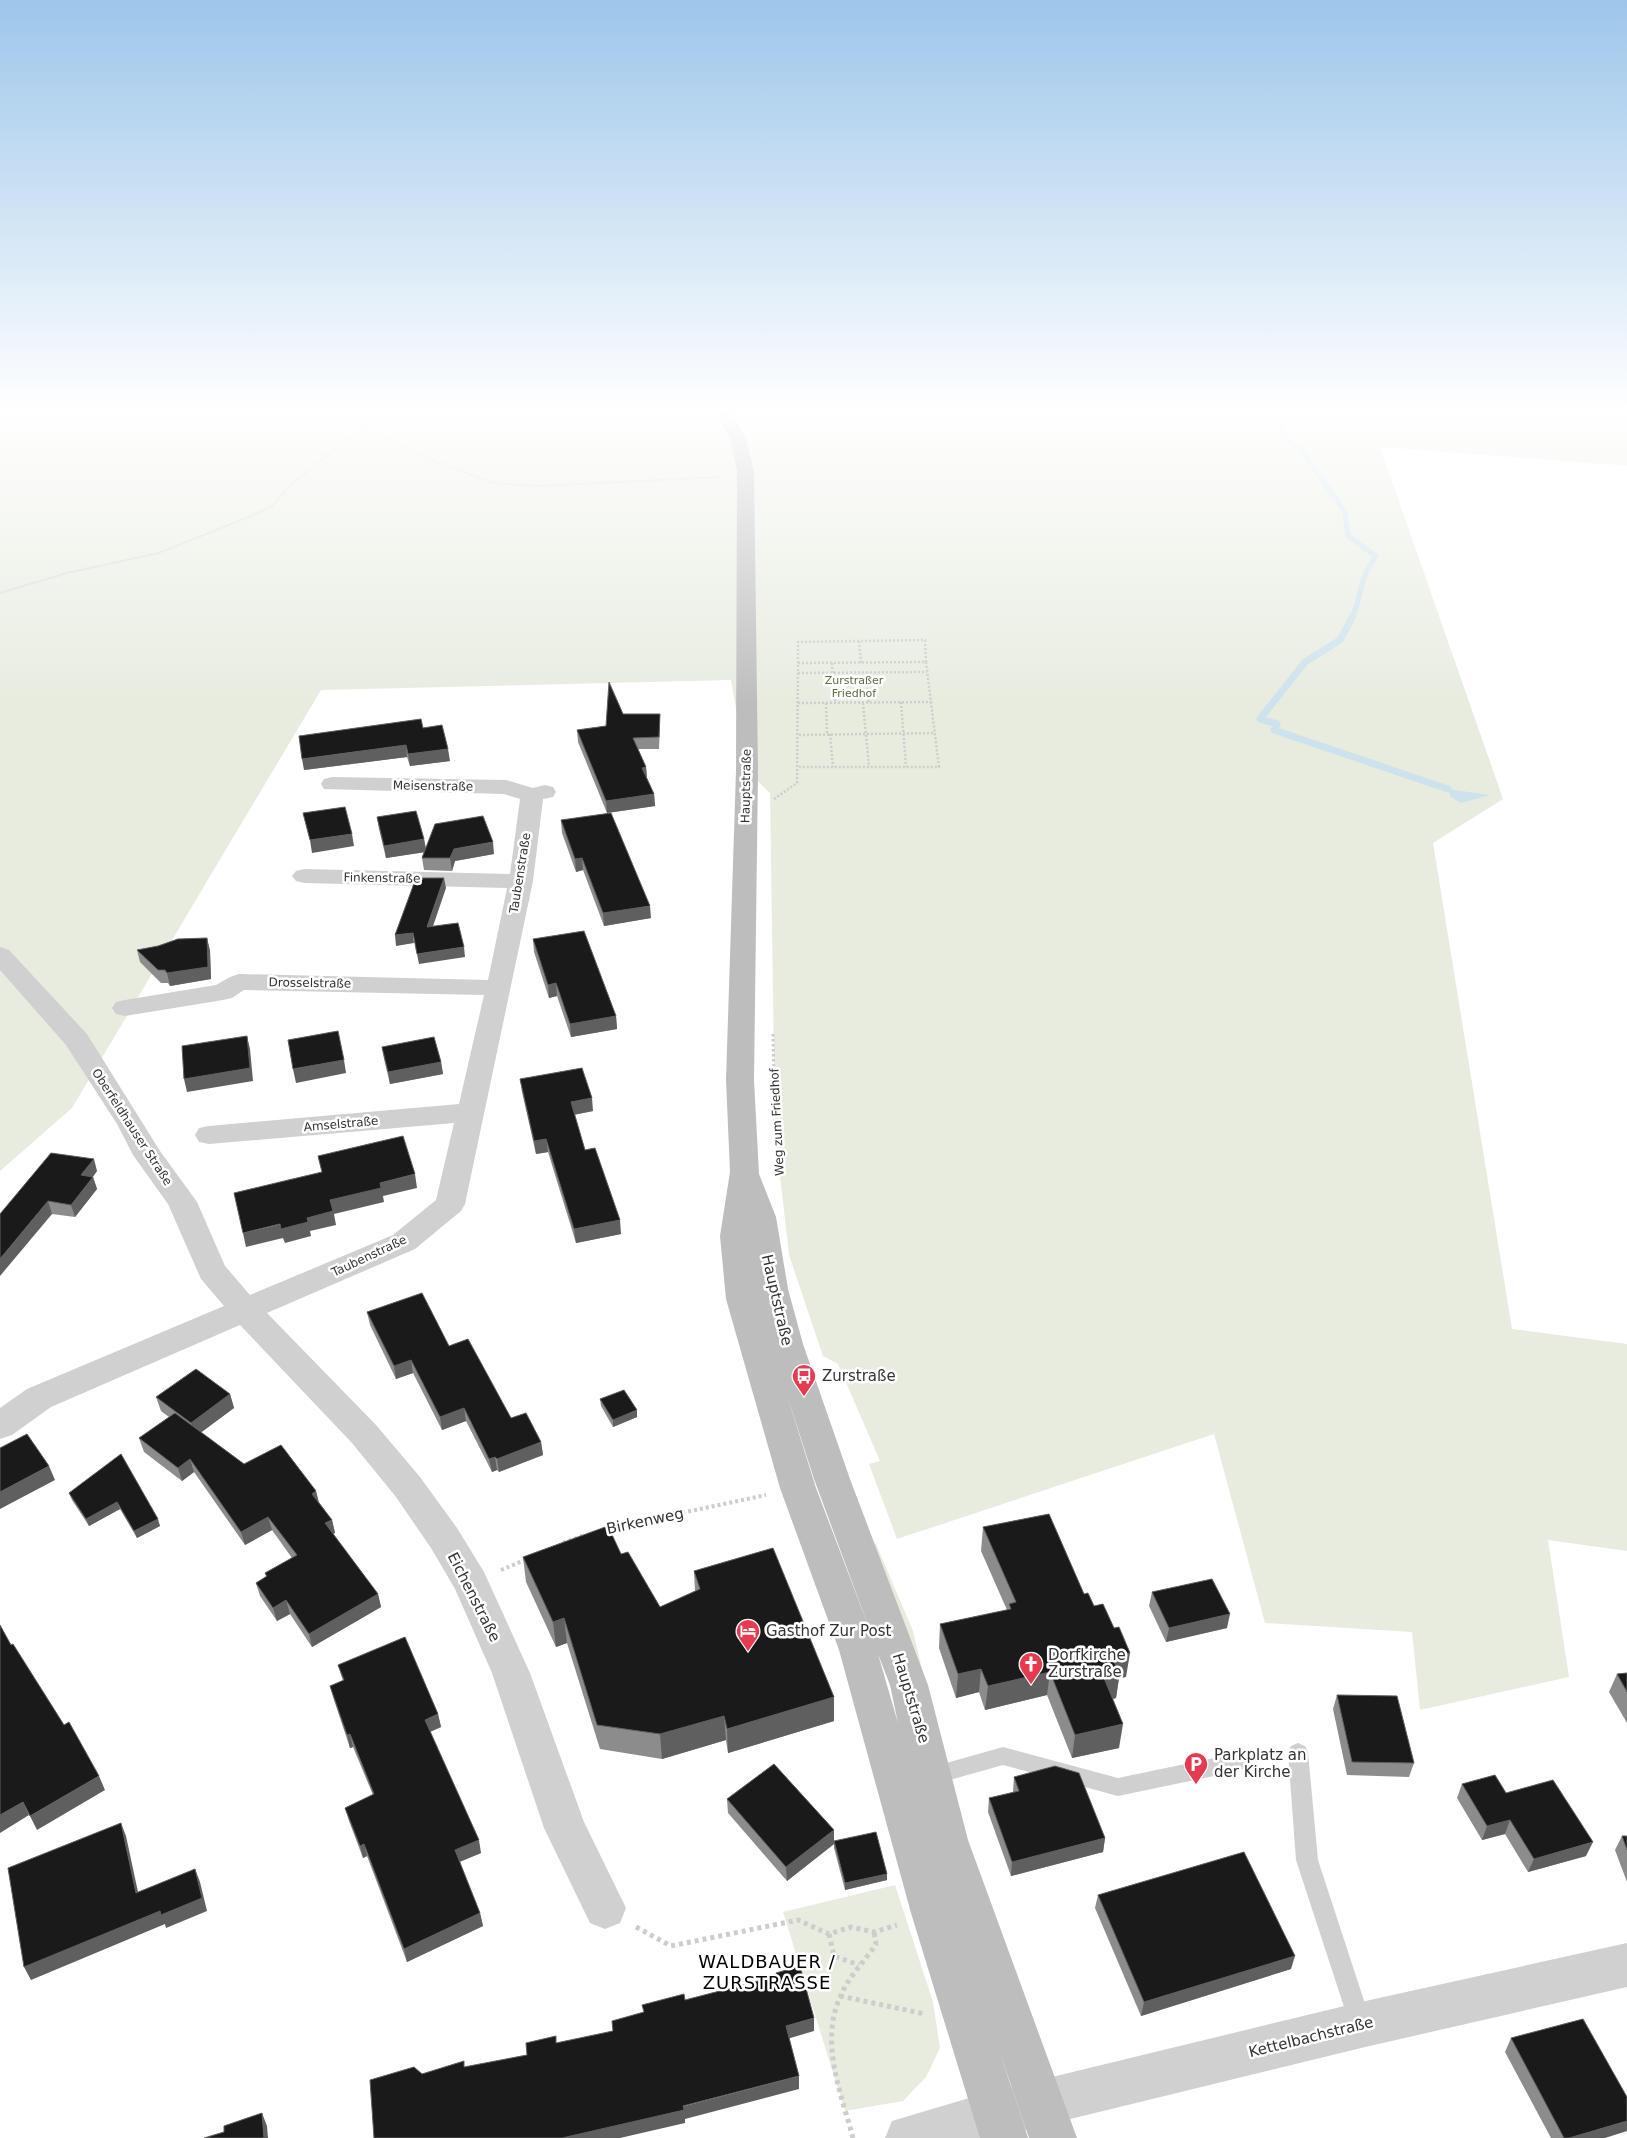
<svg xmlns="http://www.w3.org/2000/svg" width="1627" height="2138" font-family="'DejaVu Sans',sans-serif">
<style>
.green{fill:#e7ecdf}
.water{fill:#cce2ec}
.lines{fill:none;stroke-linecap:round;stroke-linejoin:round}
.stream-far1{stroke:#cce2ec;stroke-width:5.5}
.stream{stroke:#cce2ec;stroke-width:7}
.path-far4{stroke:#cdcdcd;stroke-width:2;stroke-dasharray:1 1;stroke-linecap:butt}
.path-far3{stroke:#cdcdcd;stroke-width:2.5;stroke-dasharray:2 2;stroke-linecap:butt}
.path-far2{stroke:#cdcdcd;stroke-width:3;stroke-dasharray:2.5 2.5;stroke-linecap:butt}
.path-far1{stroke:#cdcdcd;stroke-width:4;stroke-dasharray:3 3;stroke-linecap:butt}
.path{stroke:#cdcdcd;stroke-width:5;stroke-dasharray:4 4;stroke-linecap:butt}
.lane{fill:#d0d0d0;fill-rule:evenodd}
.street{fill:#d0d0d0;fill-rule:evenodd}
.secondary{fill:#bdbdbd;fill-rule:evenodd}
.wall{fill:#8c8c8c}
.shaded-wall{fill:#5f5f5f}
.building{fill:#1a1a1a;stroke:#5f5f5f}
.labels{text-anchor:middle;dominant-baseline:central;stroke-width:5;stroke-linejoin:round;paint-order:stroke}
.far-park-label{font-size:11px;fill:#596f40;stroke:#fff}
.street-label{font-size:12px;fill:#333;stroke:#fff}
.near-street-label{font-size:15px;fill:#333;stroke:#fff}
.near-poi-label{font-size:15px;fill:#333;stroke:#fff;text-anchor:start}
.near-quarter-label{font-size:18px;letter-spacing:1px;fill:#000;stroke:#fff}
</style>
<rect width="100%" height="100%" fill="#fff"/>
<g class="green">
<path d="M0,406H1627V466L1380,447L1503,799L1433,843L1512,1329L1627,1344V1551L1548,1540L1569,1677L1420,1710L1412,1632L1265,1623L1214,1434L897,1539L869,1464L880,1461L838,1364L823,1356L789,1255L775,1131L770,793L747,771L731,680L321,690L72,1108L0,1171Z"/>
<path d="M876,1544L913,1631L925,1682L870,1545Z"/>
<path d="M895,1885L933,2002L940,2048L926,2077L903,2101L845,2111L783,1912Z"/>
</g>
<path class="water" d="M1448,789L1490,795L1461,803L1451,797Z"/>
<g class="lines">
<path class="stream-far1" d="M1260,406L1275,413L1284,436L1303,452L1345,512L1348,536L1376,556C1372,563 1366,570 1364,578C1359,591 1359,604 1352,617"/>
<path class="stream" d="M1353,616L1340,640L1305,662L1260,719L1277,724L1274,730L1448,789"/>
<path class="path-far4" d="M0,593L67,573L159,553L251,516L272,506L291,485L362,427L412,452L493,483L539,486L722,477"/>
<g class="path-far3">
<path d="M859,641L861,663"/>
<path d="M798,663V642L925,640L926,662"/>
<path d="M832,663L835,703"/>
<path d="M867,672L869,703"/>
<path d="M798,673L927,672"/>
<path d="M901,702L906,767"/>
<path d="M798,703L931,702"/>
<path d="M826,703L827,734"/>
<path d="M863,703L869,767"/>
<path d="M830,734L833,767"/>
<path d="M799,735L935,733"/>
<path d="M774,799L797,783L798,663L926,662L939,767H799"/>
</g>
<g class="path-far2">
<path d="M773,1034L775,1127"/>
<path d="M776,1134L781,1179"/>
</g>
<g class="path-far1">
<path d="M606,1529L766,1495"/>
<path d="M563,1543L585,1535"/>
<path d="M501,1570L525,1560"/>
</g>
<g class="path">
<path d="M636,1927L671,1946L798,1920L829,1934L851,1927L874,1932L897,1925"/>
<path d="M829,1934L834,1956L859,1965"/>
<path d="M840,1996L925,2014"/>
<path d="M853,2138C841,2093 819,2041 841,1995C849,1976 865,1961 876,1944L874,1932"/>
</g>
<g class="lane">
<path d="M1298,1743L1305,1746L1308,1752L1318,1860L1371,2022L1368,2030L1360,2033L1352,2030L1349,2022L1296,1860L1288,1752L1291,1746Z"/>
<path d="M1003,1747L1118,1778L1238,1753L1245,1756L1248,1762L1245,1768L1238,1771L1118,1796L1003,1765L932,1785L925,1782L922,1776L925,1770L932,1767Z"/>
</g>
<g class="street">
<path d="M332,777L506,780L533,788L545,785L553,787L556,792L553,797L543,799L533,881L465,1204L461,1211L415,1249L267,1313L376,1425L420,1477L457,1528L484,1572L530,1673L584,1822L626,1908L620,1923L605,1929L590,1923L544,1828L492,1673L455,1589L431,1548L396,1497L352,1443L240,1325L51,1407L12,1435L0,1439V1408L27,1389L224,1306L201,1279L168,1204L133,1155L117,1124L66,1045L0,970V947L9,950L87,1034L160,1151L197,1202L225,1266L250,1295L393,1235L436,1200L454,1123L209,1144L199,1142L195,1135L199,1128L209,1126L459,1104L484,995L244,990L232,998L223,1000L125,1016L116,1014L112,1008L116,1002L125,1000L216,985L230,977L239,974L488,980L507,888L304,883L296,881L292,876L296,871L304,869L510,874L520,799L504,794L324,789L321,784L324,779Z"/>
<path d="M1627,1943V1987L1361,2048L992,2138H885L892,2121L986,2093L1361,2002Z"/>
</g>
<path class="secondary" d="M713,406H729L746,439L754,471L758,771L754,1080L759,1174L776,1217L788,1289L803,1344L850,1479L928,1685L968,1840L1077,2138H1029L1000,2053L1028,2138H980L911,1913L839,1650L780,1488L726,1299L720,1236L730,1172L726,1080L736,771L737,471L730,439ZM786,1392L814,1479L871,1633L816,1488ZM878,1654L890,1685L898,1723Z"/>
</g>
<g class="wall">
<path d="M623,714H660V725L659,749H638L646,767L647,778L654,794L655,806L607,813L578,742L577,730L606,726Z"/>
<path d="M423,728L450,761L410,766L407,757L304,770Z"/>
<path d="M377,817L424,839L426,848L494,854L455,861L452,871L424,870L422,858L424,852L386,858L379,829Z"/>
<path d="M561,820L651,918L604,926L583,870L576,872L562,833Z"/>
<path d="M207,938L210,951L211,979L170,986L168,983H161L140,962L137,950Z"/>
<path d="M533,939L616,1016L617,1029L571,1037L557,996L549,998L534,952Z"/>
<path d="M382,1047L441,1062L443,1074L390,1084L384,1059Z"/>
<path d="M520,1079L593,1111L574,1115L585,1150L621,1234L576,1243L548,1152L536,1154L522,1092Z"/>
<path d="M97,1171L93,1177L97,1189L75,1217L52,1214H0Z"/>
<path d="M367,1312L449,1346L511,1418L541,1442L543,1455L499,1472L497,1470L492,1472L466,1421L442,1430L413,1373L396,1379L370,1325Z"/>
<path d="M230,1394L234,1408L201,1432L244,1464L316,1491L319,1502L332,1520L335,1533L333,1534L378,1594L381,1607L312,1647L290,1614L277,1621L260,1596L256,1583L266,1577L265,1573L292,1558L272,1530L245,1545L194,1472L182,1481L144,1452L139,1438L169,1417L161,1411L156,1397Z"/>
<path d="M600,1399L637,1417L613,1427L601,1406Z"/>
<path d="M121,1454L160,1526L137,1538L120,1509L89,1526L72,1500L69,1493Z"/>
<path d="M983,1527L1084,1594L1126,1677L1119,1678L1116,1698L1113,1699L1119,1748L1072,1758L1047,1695L985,1710L979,1692L956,1698L939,1648L940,1624L1007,1610L981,1551Z"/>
<path d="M621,1554L660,1607L695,1591L694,1571L834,1697V1721L728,1753L726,1740L662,1759L600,1749L567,1643L556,1647L526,1582L523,1557Z"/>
<path d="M1152,1592L1227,1628L1166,1642L1149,1606Z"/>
<path d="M338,1665L438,1714L441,1727L430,1731L481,1853L459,1862L480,1913L483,1926L407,1962L367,1856L363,1858L349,1821L345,1808L373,1795L353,1747L350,1748L334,1700L330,1686L343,1681Z"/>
<path d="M1627,1673V1723L1609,1692L1617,1674Z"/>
<path d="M1337,1695L1414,1763L1409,1777L1347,1775L1333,1709Z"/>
<path d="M1014,1777L1105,1838L1103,1852L1011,1876L988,1812L989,1798L1013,1792Z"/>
<path d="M1462,1784L1506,1793L1586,1856L1528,1872L1505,1834L1482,1840L1457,1798Z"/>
<path d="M727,1799L834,1844L787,1881L728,1813Z"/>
<path d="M1622,1836H1627V1882L1615,1850Z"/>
<path d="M834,1841L887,1874V1880L845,1890L834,1848Z"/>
<path d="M1098,1895L1291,1969L1141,2016L1095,1908Z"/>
<path d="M1511,2038L1605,2138H1551L1505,2052Z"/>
</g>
<g class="shaded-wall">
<path d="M406,745L407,757L304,770L302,759Z"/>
<path d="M448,749L450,761L410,766L408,754Z"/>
<path d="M646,767L647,779L642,768Z"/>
<path d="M654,794L655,806L607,813L606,801Z"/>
<path d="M352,834L354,846L312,853L310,840Z"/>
<path d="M424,839L426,852L386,858L384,846Z"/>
<path d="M493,842L494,854L455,861L452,871L450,858L454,849Z"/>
<path d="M582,858L583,870L576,872L575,859Z"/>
<path d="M444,878L446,888L429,938L427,927Z"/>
<path d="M650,906L651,918L604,926L603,913Z"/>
<path d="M413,933L414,943L396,946L395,935Z"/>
<path d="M207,938L210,951L211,979L170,986L167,973Z"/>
<path d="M464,947L465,957L419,964L417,954Z"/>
<path d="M556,983L557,996L549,998L548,985Z"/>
<path d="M616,1016L617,1029L571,1037L570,1024Z"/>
<path d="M247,1036L250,1049L253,1081L187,1092L184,1079Z"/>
<path d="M344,1060L346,1073L296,1083L293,1069Z"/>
<path d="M441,1062L443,1074L390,1084L388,1072Z"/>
<path d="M592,1098L593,1111L572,1115L571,1102Z"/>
<path d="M546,1139L548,1152L536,1154L534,1141Z"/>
<path d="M94,1159L97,1171L85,1187L81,1175Z"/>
<path d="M415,1174L417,1188L383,1196L384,1202L334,1214L336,1225L310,1231L311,1236L285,1243L283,1238L246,1247L243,1233L307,1218L330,1200L380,1183Z"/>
<path d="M93,1177L97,1189L75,1217L71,1205Z"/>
<path d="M48,1201L52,1214L0,1276V1259Z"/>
<path d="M620,1220L621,1234L576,1243L574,1229Z"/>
<path d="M411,1360L413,1373L396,1379L394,1366Z"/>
<path d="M230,1394L234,1408L195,1437L191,1423Z"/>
<path d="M464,1408L466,1421L442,1430L440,1417Z"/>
<path d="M637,1410V1417L613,1427V1420Z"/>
<path d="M541,1442L543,1455L499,1472L497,1459Z"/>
<path d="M495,1457L497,1470L492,1472L489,1459Z"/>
<path d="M190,1459L194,1472L182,1481L178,1468Z"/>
<path d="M49,1466L55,1480L0,1509V1492Z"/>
<path d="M316,1491L319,1505L312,1494Z"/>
<path d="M117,1502L120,1509L89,1526L86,1519Z"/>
<path d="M268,1517L272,1530L245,1545L241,1532Z"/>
<path d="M158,1519L160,1526L137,1538L134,1531Z"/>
<path d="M332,1520L335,1533L329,1536L325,1523Z"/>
<path d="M378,1594L381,1607L312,1647L309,1634Z"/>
<path d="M286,1600L290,1614L277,1621L273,1608Z"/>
<path d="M1230,1614L1227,1628L1166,1642L1169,1628Z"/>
<path d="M564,1618L567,1643L556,1647L553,1622Z"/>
<path d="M1130,1653L1126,1677L1119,1678L1116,1698L1100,1702L1104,1678L1112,1657Z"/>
<path d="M981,1669L979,1692L956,1698L958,1674Z"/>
<path d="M1050,1672L1047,1695L985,1710L988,1686Z"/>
<path d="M834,1697V1721L728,1753L727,1729Z"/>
<path d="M438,1714L441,1727L428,1733L425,1720Z"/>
<path d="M724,1716L726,1740L662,1759L660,1734Z"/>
<path d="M1123,1724L1119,1748L1072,1758L1075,1735Z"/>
<path d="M350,1734L353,1747L350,1748L347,1735Z"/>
<path d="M99,1776L105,1790L37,1830L30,1816Z"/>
<path d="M23,1802L29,1815L0,1833V1815Z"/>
<path d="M1510,1820L1505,1834L1482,1840L1487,1826Z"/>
<path d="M121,1823L126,1836L141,1906L136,1893Z"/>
<path d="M834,1830V1844L787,1881L786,1867Z"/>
<path d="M1105,1838L1103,1852L1011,1876L1012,1862Z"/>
<path d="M479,1840L481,1853L457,1863L455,1850Z"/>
<path d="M1593,1842L1586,1856L1528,1872L1534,1859Z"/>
<path d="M364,1844L367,1856L363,1858L360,1846Z"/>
<path d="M195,1869L200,1882L207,1911L166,1928L165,1924L31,1980L24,1967Z"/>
<path d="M887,1874V1880L845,1890V1883Z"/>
<path d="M480,1913L483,1926L407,1962L404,1949Z"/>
<path d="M1295,1956L1291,1969L1141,2016L1144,2002Z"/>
<path d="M814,2018V2031L787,2039L786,2026Z"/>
<path d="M799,2076V2089L685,2119V2123L620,2138H562Z"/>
<path d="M262,2113L267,2126L268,2138H264Z"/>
<path d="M1627,2121V2131L1605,2138H1569Z"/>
</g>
<g class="building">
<path d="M609,682L623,714H660L659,737L633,738L646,767L642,768L654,794L606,801L577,730L606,726Z"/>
<path d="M421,719L423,728L442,725L448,749L408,754L406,745L302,759L299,736Z"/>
<path d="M345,807L352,834L310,840L303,813Z"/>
<path d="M416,811L424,839L384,846L377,817Z"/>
<path d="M611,813L650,906L603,913L582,858L575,859L561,820Z"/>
<path d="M483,816L493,842L454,849L450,858H422L435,824Z"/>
<path d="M416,878H444L427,927L458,923L464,947L417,954L413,933L395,935Z"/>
<path d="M584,931L616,1016L570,1024L556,983L548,985L533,939Z"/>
<path d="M207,938L208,967L167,973L165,970H158L137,950L158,946L178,939Z"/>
<path d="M338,1031L344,1060L293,1069L288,1040Z"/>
<path d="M247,1036L250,1068L184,1079L182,1046Z"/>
<path d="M434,1037L441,1062L388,1072L382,1047Z"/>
<path d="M582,1068L592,1098L571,1102L585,1150L595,1148L620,1220L574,1229L546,1139L534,1141L520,1079Z"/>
<path d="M403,1136L415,1174L380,1183L381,1188L330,1200L333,1211L307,1218L308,1222L281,1229L280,1224L243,1233L234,1193L322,1172L318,1156Z"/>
<path d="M51,1153L94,1159L81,1175L93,1177L71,1205L48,1201L0,1259V1214Z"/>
<path d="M422,1293L449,1346L468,1339L511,1418L526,1413L541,1442L497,1459L495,1457L489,1459L464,1408L440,1417L411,1360L394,1366L367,1312Z"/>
<path d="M196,1369L230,1394L191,1423L156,1397Z"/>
<path d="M624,1390L637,1410L613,1420L600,1399Z"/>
<path d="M175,1413L244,1464L281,1445L316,1491L312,1494L332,1520L325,1523L378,1594L309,1634L286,1600L273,1608L256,1583L267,1576L265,1573L297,1555L268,1517L241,1532L190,1459L178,1468L139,1438Z"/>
<path d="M27,1434L49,1466L0,1492V1448Z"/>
<path d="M121,1454L158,1519L134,1531L117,1502L86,1519L69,1493Z"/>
<path d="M1049,1514L1084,1594L1088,1593L1094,1606L1103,1604L1114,1628L1119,1627L1130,1653L1112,1657L1120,1675L1104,1678L1123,1724L1075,1735L1050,1672L988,1686L981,1669L958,1674L940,1624L1011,1609L1009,1604L1016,1602L983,1527Z"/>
<path d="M608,1526L621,1554L628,1552L660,1607L700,1589L694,1571L773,1548L834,1697L727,1729L724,1716L660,1734L597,1725L564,1618L553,1622L523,1557Z"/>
<path d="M1212,1579L1230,1614L1169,1628L1152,1592Z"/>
<path d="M0,1625L11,1645L13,1644L64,1725L69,1722L99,1776L30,1816L23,1802L0,1815Z"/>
<path d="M405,1637L438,1714L425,1720L479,1840L455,1850L480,1913L404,1949L364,1844L360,1846L345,1808L374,1794L350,1734L347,1735L330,1686L344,1680L338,1665Z"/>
<path d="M1627,1673V1692L1617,1674Z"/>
<path d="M1337,1695L1397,1696L1414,1763L1352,1762Z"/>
<path d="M774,1764L834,1830L786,1867L727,1799Z"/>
<path d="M1055,1766L1079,1773L1105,1838L1012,1862L989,1798L1019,1791L1014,1777Z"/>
<path d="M1495,1775L1506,1793L1553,1780L1593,1842L1534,1859L1510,1820L1487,1826L1462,1784Z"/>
<path d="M121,1823L136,1893L195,1869L202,1898L161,1915L160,1911L24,1967L8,1868Z"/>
<path d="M876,1832L887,1874L845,1883L834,1841Z"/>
<path d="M1622,1836H1627V1850Z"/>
<path d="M1244,1852L1295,1956L1144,2002L1098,1895Z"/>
<path d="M800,1966L814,2018L786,2026L799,2076L683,2106L684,2110L562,2138H374L370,2080L414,2067L422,2074L464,2061V2067L527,2055L526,2043L556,2036V2043L613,2031L612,2021L644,2012L642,2005L684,1994L685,2000L777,1976L776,1973Z"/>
<path d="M1583,2019L1627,2097V2121L1569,2138H1564L1511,2038Z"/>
<path d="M262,2113L264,2138H204L224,2132V2126Z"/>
</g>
<linearGradient id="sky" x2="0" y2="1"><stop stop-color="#9dc6ea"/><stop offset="0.58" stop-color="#fff"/><stop offset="1" stop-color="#fff" stop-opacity="0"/></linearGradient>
<rect width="1627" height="706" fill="url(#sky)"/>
<defs>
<g id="bus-pin" transform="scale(1.25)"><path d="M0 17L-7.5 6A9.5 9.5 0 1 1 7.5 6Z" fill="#e43b51" stroke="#fff"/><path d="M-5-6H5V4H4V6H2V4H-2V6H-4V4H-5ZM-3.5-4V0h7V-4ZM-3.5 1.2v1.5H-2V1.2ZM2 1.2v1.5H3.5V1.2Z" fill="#fff"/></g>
<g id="hotel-pin" transform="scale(1.25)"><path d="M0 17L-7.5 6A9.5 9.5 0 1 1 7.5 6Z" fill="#e43b51" stroke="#fff"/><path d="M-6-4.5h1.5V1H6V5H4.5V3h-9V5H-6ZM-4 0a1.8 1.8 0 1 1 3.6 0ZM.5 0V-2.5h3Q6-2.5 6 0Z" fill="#fff"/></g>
<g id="church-pin" transform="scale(1.25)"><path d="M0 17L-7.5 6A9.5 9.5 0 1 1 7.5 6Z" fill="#e43b51" stroke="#fff"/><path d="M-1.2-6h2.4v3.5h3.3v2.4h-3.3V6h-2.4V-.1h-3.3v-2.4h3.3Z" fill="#fff"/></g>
<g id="parking-pin" transform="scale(1.25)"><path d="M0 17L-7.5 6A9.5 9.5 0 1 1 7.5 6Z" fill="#e43b51" stroke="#fff"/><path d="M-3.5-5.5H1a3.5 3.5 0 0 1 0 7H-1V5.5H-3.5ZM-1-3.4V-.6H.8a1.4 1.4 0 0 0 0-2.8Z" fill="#fff"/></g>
</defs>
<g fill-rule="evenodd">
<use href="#bus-pin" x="804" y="1376"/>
<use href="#hotel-pin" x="748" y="1631"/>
<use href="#church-pin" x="1031" y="1664"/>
<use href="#parking-pin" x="1196" y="1764"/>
</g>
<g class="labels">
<g class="far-park-label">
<text x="854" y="680">Zurstraßer<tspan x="854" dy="13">Friedhof</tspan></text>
</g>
<g class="street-label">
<text transform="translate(433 786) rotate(1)">Meisenstraße</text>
<text transform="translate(746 786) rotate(-89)">Hauptstraße</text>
<text transform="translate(520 873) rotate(-81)">Taubenstraße</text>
<text transform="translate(382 878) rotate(1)">Finkenstraße</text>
<text transform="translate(310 983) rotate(1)">Drosselstraße</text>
<text transform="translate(777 1122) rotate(-93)">Weg zum Friedhof</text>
<text transform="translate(341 1124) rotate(-5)">Amselstraße</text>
<text transform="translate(132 1127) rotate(57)">Oberfeldhauser Straße</text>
<text transform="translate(369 1256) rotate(-25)">Taubenstraße</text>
</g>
<g class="near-street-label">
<text transform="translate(777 1300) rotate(77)">Hauptstraße</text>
<text transform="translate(645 1521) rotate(-12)">Birkenweg</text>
<text transform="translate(474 1597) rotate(63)">Eichenstraße</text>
<text transform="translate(911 1698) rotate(73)">Hauptstraße</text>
<text transform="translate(1311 2037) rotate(-14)">Kettelbachstraße</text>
</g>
<g class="near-poi-label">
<text x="822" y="1376">Zurstraße</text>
<text x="766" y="1631">Gasthof Zur Post</text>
<text x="1048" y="1655">Dorfkirche<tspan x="1048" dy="17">Zurstraße</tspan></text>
<text x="1214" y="1755">Parkplatz an<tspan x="1214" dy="17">der Kirche</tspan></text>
</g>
<g class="near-quarter-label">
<text x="767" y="1961">WALDBAUER /<tspan x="767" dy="21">ZURSTRASSE</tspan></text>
</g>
</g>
</svg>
